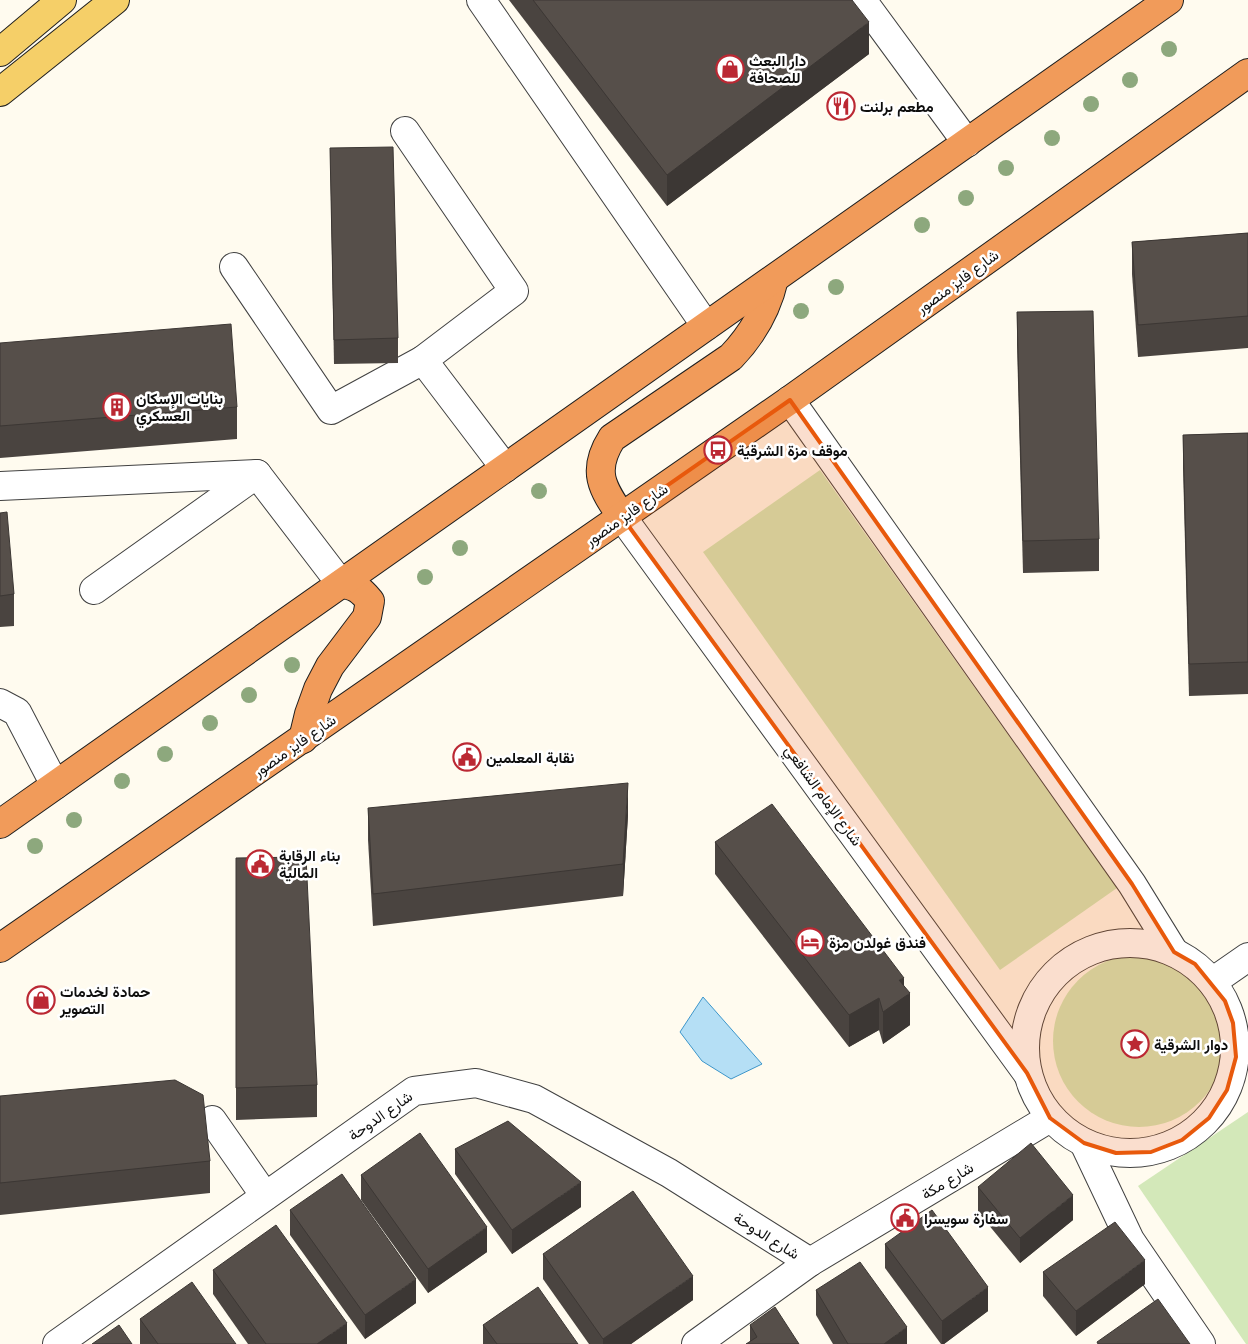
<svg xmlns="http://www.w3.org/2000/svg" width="1248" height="1344" font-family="'PT Serif',Vazirmatn,serif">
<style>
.grass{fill:#d3e8b9}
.water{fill:#b5dff5;stroke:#3d96ca}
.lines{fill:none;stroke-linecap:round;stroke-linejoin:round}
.minor-casing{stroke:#414141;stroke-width:30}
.major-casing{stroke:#1f1f1f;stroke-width:30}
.highway-casing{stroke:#1f1f1f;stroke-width:30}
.minor{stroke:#fff;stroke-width:28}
.major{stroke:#f5cf68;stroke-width:28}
.highway{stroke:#f19b5a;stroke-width:28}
.tree{fill:#8da87d}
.wall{fill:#4a4440}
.shaded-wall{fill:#3c3734}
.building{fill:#564f4a;stroke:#3c3734}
.marked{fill:#e8590c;fill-opacity:0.2;stroke:#e8590c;stroke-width:4;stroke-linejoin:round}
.labels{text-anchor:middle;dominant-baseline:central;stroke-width:5;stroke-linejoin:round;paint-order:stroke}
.poi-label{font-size:15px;font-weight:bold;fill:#0e0e0e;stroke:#fff;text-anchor:start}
.street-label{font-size:15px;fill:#0e0e0e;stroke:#fff}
</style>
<rect width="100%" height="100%" fill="#fffbef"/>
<g class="grass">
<path d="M820,470L1117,888L1000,970L703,552Z"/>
<circle cx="1139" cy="1041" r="86"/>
<path d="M1248,1112V1344H1246L1138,1186Z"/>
</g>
<path class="water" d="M703,997L762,1064L731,1079L702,1061L680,1032Z"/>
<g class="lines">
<g class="minor-casing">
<g id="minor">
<path d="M481,0L706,326"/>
<path d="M862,0L967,143"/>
<path d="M405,131L514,291L423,360L505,468"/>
<path d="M234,267L331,410L423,360"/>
<path d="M790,400L1132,884L1174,952"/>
<path d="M0,486L257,474"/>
<path d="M622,517L1027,1073"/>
<path d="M94,590L257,474L341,584"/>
<path d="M0,703L17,712L55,785"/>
<circle cx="1130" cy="1048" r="105"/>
<path d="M1212,982L1248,957"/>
<path d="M212,1120L265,1196"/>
<path d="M1084,1143L1130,1240L1201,1344"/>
<path d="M57,1344L414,1091L476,1083L534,1099L669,1173L810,1262"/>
<path d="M696,1344L810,1262L1050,1118"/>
</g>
</g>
<g class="major-casing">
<g id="major">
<path d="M0,52L62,0"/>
<path d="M0,92L115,0"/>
</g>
</g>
<g class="highway-casing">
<g id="highway">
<path d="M622,517C602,488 591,471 612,438L731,357C753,334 767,310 774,279"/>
<path d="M303,739L309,714L318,689L330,666L367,617L370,601C361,590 355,585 341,584"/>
<path d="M0,824L1169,0"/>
<path d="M0,948L790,400L1248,73"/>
</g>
</g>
<use href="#minor" class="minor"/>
<use href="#major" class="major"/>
<use href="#highway" class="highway"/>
</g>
<g class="tree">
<circle cx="1169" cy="49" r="8"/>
<circle cx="1130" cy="80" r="8"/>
<circle cx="1091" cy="104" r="8"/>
<circle cx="1052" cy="138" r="8"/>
<circle cx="1006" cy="168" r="8"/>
<circle cx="966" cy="198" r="8"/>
<circle cx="922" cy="225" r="8"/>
<circle cx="836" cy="287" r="8"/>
<circle cx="801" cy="311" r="8"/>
<circle cx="539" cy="491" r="8"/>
<circle cx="460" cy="548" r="8"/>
<circle cx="425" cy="577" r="8"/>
<circle cx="292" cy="665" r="8"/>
<circle cx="249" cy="695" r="8"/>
<circle cx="210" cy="723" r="8"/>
<circle cx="165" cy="754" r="8"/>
<circle cx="122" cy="781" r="8"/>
<circle cx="74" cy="820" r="8"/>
<circle cx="35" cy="846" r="8"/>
</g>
<g class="wall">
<path d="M509,0H852L869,54L667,206Z"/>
<path d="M330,148L398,338V363L334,364Z"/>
<path d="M1248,233V348L1138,357L1132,274V242Z"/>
<path d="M1017,312L1099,539V571L1023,573L1017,344Z"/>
<path d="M0,343L237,407V439L0,458Z"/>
<path d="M1248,433V694L1189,696L1183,467V435Z"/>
<path d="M0,513L14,594V626L0,627Z"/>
<path d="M368,808L628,815L623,896L373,926L368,840Z"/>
<path d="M715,842L904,986L910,1025L883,1044L879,1030L849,1047L715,874Z"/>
<path d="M236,858L317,1085V1117L236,1120Z"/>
<path d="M0,1096L210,1161V1193L0,1215Z"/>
<path d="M455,1149L581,1207L512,1254L455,1174Z"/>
<path d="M361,1175L487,1252L428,1293L361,1200Z"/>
<path d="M978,1187L1073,1220L1020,1263L978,1212Z"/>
<path d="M290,1210L416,1303L365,1339L290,1235Z"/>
<path d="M885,1244L988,1311L944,1344H941L885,1268Z"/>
<path d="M543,1254L693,1300L631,1344H589L543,1279Z"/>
<path d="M213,1270L347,1344H248L213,1294Z"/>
<path d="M1043,1272L1145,1284L1076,1336L1043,1296Z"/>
<path d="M816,1290L907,1344H833L816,1315Z"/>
<path d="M140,1319L236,1344H140Z"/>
<path d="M483,1325L578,1344H483Z"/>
<path d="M750,1325L799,1344L750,1342Z"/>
</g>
<g class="shaded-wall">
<path d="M869,22V54L667,206V175Z"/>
<path d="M628,783V815L623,896V864Z"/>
<path d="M904,978V997L910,993V1025L883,1044V1012L899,980Z"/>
<path d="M879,998V1030L849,1047V1015Z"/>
<path d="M581,1182V1207L512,1254V1230Z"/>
<path d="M1073,1195V1220L1020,1263V1238Z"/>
<path d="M487,1227V1252L428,1293V1269Z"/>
<path d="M1145,1260V1284L1076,1336V1311Z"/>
<path d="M693,1276V1300L631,1344H603V1339Z"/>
<path d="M416,1279V1303L365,1339V1315Z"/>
<path d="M988,1287V1311L944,1344H942V1321Z"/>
<path d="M347,1323V1344H317Z"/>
<path d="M907,1327V1344H884Z"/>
</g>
<g class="building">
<path d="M533,0H852L869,22L667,175Z"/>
<path d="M393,147L398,338L334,340L330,148Z"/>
<path d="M1248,233V316L1138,325L1132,242Z"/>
<path d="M1093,311L1099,539L1023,541L1017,312Z"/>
<path d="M231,324L237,407L0,426V343Z"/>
<path d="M1248,433V662L1189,664L1183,435Z"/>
<path d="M7,512L14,594L0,596V513Z"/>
<path d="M628,783L623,864L373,894L368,808Z"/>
<path d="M772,804L904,978L899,980L910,993L883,1012L879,998L849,1015L715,842Z"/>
<path d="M306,857L317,1085L236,1088V858Z"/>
<path d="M175,1080L203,1095L210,1161L0,1183V1096Z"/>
<path d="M508,1121L581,1182L512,1230L455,1149Z"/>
<path d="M420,1133L487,1227L428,1269L361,1175Z"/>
<path d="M1031,1143L1073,1195L1020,1238L978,1187Z"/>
<path d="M342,1174L416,1279L365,1315L290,1210Z"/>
<path d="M633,1191L693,1276L603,1339L543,1254Z"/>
<path d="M932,1210L988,1287L942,1321L885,1244Z"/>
<path d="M1115,1222L1145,1260L1076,1311L1043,1272Z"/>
<path d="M276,1225L347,1323L317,1344H266L213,1270Z"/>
<path d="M860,1262L907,1327L884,1344H848L816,1290Z"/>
<path d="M192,1282L236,1344H158L140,1319Z"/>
<path d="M538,1287L578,1344H497L483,1325Z"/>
<path d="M1158,1299L1190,1344H1098L1097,1342Z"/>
<path d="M775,1307L799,1344H746L757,1337L750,1325Z"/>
<path d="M119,1325L132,1344H92Z"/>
</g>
<path class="marked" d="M790,400L1132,884L1174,952L1195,964L1225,1001L1233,1023L1236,1057L1227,1090L1209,1118L1182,1140L1151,1152L1116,1153L1084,1143L1050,1118L1027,1073L622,517Z"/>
<defs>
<g id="shop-ring" transform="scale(1.4375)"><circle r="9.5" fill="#fff" stroke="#bb2833" stroke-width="1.5"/><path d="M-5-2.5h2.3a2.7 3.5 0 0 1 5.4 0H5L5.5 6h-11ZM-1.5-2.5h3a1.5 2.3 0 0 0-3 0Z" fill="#bb2833"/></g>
<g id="restaurant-ring" transform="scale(1.4375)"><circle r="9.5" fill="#fff" stroke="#bb2833" stroke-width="1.5"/><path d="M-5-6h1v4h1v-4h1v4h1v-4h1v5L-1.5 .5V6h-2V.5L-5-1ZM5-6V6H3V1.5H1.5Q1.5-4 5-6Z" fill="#bb2833"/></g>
<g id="building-ring" transform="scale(1.4375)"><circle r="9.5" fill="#fff" stroke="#bb2833" stroke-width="1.5"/><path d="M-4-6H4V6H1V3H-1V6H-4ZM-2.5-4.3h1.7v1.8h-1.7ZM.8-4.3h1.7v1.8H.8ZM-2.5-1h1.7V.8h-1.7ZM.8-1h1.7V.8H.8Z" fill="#bb2833"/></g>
<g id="bus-ring" transform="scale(1.4375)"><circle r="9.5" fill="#fff" stroke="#bb2833" stroke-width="1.5"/><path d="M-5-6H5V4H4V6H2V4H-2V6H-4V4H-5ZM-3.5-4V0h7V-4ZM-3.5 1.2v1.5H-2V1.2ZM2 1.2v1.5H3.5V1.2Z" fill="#bb2833"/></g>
<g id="civic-ring" transform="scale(1.4375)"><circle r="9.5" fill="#fff" stroke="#bb2833" stroke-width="1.5"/><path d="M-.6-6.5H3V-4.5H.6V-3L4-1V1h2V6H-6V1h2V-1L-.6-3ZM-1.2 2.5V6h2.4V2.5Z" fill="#bb2833"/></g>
<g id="hotel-ring" transform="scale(1.4375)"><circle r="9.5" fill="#fff" stroke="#bb2833" stroke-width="1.5"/><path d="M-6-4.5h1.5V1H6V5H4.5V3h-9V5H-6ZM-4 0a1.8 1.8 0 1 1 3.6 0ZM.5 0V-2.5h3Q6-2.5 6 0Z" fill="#bb2833"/></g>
<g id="sight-ring" transform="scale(1.4375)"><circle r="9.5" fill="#fff" stroke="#bb2833" stroke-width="1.5"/><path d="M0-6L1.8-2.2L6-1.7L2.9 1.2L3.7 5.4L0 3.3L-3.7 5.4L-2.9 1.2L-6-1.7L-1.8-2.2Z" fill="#bb2833"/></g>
</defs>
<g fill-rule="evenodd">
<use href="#shop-ring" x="730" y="69"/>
<use href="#restaurant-ring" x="841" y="106"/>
<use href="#building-ring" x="117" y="407"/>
<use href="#bus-ring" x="718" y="450"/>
<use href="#civic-ring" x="467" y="757"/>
<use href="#civic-ring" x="260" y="864"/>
<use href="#hotel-ring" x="810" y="942"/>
<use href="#shop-ring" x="41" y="1000"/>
<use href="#sight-ring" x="1135" y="1044"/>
<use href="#civic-ring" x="905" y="1218"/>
</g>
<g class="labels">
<g class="poi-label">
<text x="749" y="60">دار البعث<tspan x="749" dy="17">للصحافة</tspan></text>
<text x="860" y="106">مطعم برلنت</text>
<text x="136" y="398">بنايات الإسكان<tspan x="136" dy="17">العسكري</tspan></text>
<text x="737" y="450">موقف مزة الشرقية</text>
<text x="486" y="757">نقابة المعلمين</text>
<text x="279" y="855">بناء الرقابة<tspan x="279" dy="17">المالية</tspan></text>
<text x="829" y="942">فندق غولدن مزة</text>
<text x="60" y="991">حمادة لخدمات<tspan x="60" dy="17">التصوير</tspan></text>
<text x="1154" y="1044">دوار الشرقية</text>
<text x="924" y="1218">سفارة سويسرا</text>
</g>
<g class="street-label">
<text transform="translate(957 281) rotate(-36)">شارع فايز منصور</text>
<text transform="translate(626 514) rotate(-35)">شارع فايز منصور</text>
<text transform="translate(294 745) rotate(-35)">شارع فايز منصور</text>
<text transform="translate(824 795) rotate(54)">شارع الإمام الشافعي</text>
<text transform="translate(380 1115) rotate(-35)">شارع الدوحة</text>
<text transform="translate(947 1180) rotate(-31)">شارع مكة</text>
<text transform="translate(767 1235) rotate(32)">شارع الدوحة</text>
</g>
</g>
</svg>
